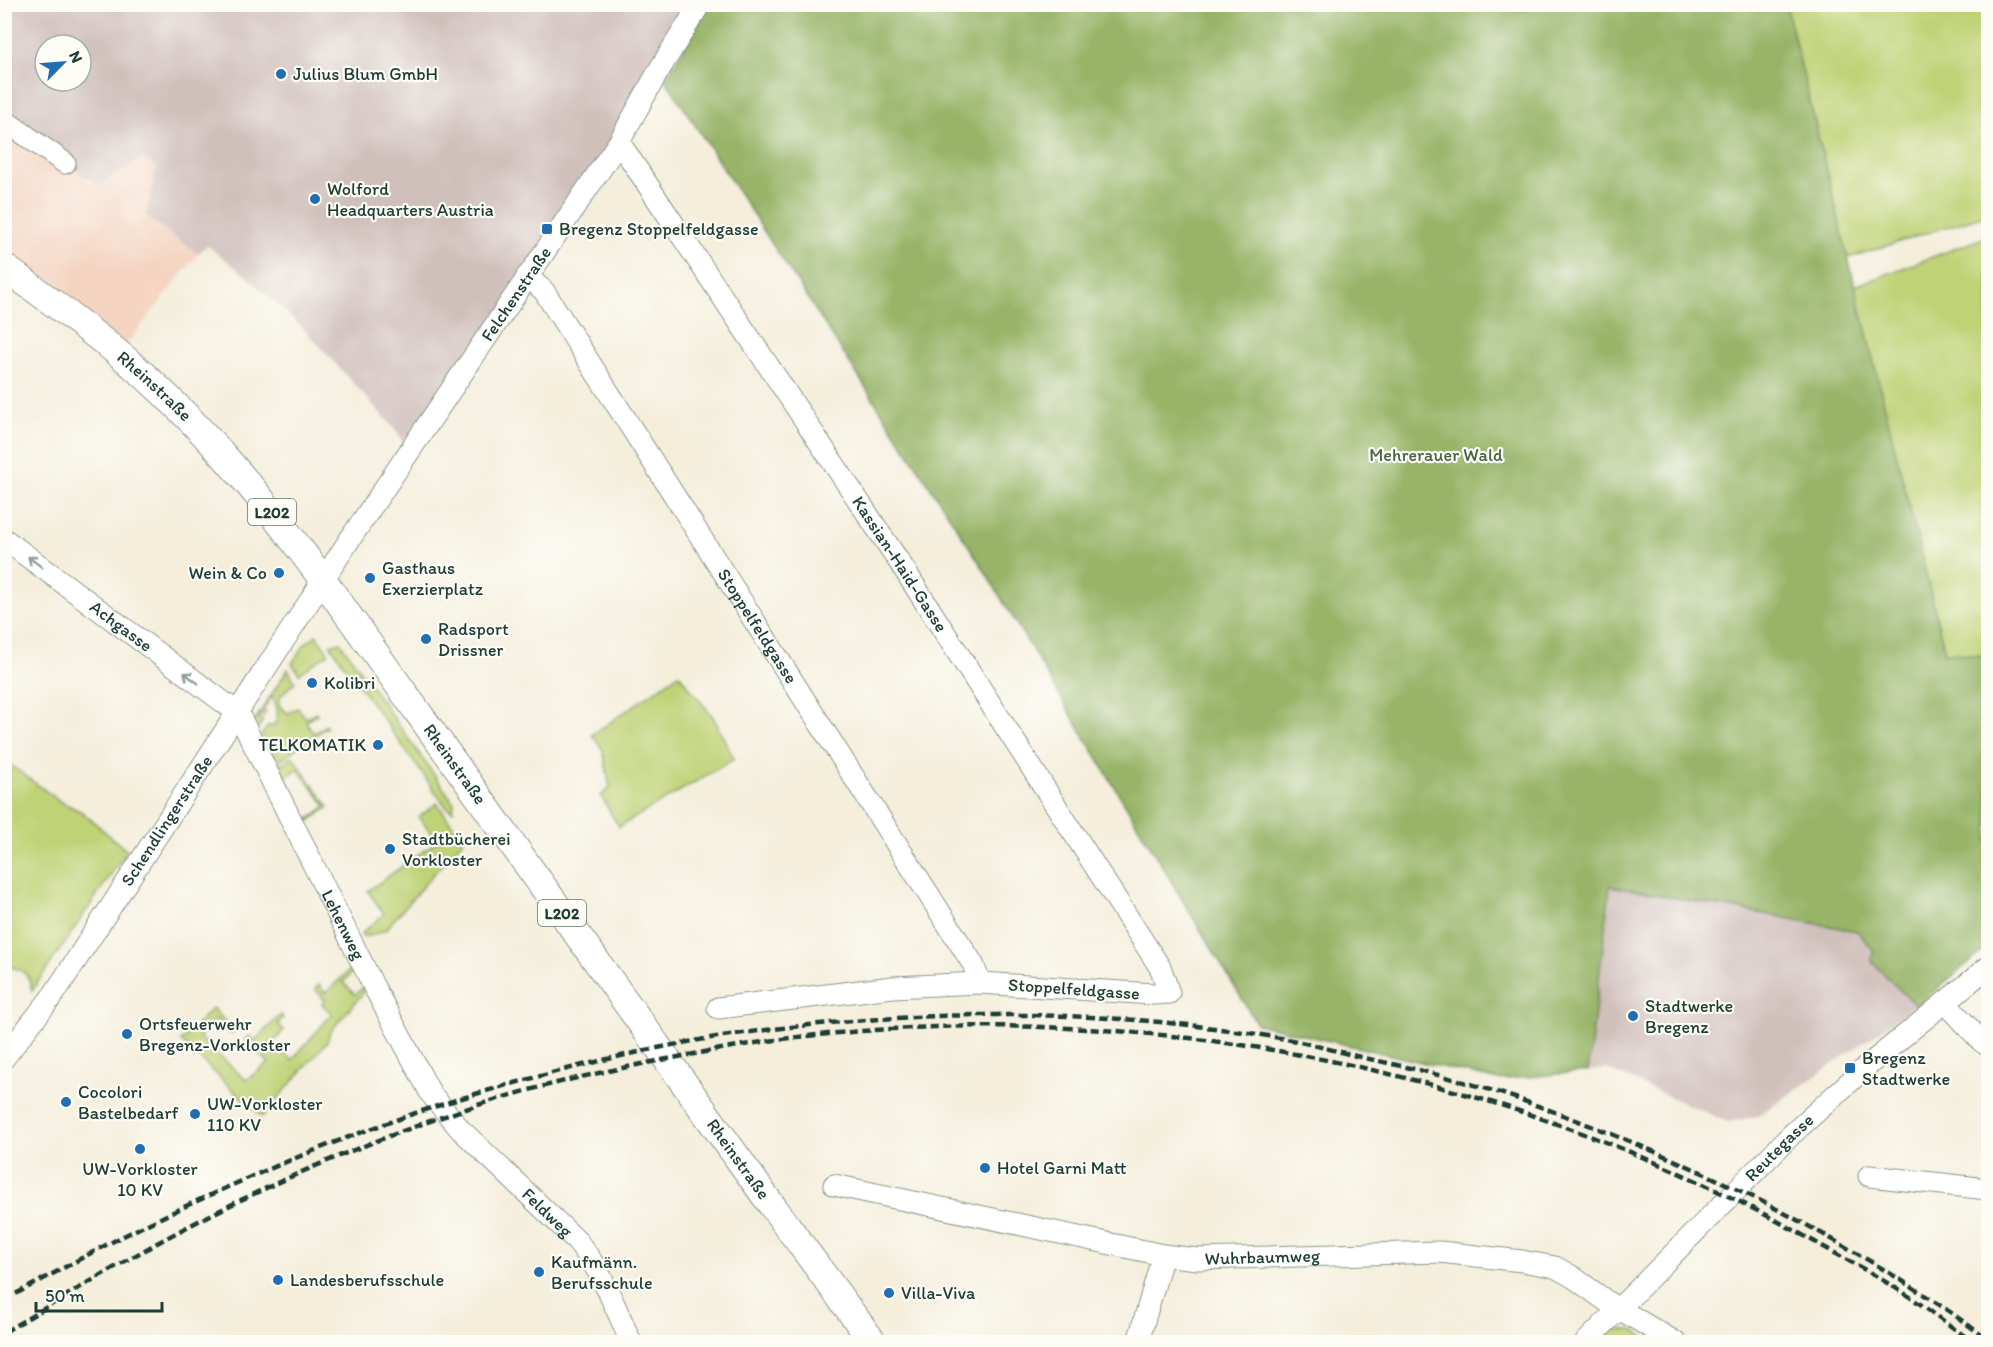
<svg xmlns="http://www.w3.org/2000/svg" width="1993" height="1347" font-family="Itim,sans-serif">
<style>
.built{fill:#f4d3c0}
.industrial{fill:#d0c0bc;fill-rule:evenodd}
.green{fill:#bfd276;stroke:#6f8855;stroke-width:1.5}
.forest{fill:#97b467;stroke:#5b784e;stroke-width:1.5}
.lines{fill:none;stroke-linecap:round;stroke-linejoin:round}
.minor-casing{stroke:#8a9688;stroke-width:23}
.major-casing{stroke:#8a9688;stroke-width:29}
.minor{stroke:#fff;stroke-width:21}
.major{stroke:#fff;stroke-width:27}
.rail{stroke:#1f3d34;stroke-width:4.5;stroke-dasharray:9 4.5;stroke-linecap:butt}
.oneway{stroke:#8f9e9a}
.poi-dot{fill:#1f6fb2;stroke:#fdfcf7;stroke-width:2}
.labels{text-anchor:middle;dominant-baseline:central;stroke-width:4.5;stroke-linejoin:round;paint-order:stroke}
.shield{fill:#fdfcf7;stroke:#62766e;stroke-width:1.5}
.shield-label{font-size:16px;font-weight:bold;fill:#1f3d34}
.poi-label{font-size:18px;fill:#1f3d34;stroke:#fdfcf7;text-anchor:start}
.street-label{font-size:18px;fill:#1f3d34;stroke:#fdfcf7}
.park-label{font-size:18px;fill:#476244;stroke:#fdfcf7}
</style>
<rect width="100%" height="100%" fill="#fdfcf7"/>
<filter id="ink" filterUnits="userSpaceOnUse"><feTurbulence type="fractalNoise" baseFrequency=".0167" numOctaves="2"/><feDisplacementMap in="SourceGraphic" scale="12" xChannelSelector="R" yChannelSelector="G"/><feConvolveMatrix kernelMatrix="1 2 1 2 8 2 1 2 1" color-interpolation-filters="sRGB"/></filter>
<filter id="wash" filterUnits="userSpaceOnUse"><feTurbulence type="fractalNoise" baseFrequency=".008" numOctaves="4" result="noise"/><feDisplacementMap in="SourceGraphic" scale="24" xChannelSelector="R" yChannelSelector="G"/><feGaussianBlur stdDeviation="1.35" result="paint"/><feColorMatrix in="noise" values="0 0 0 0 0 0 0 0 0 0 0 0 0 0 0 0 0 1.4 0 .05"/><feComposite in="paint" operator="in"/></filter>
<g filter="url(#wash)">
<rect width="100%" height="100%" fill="#f4eedb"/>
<path class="built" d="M5,120L99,186L143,158L157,167L146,216L198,254L119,354L5,267Z"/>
<g class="industrial">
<path d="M5,5H700L409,453L395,429L302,327L251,280L207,245L198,254L146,216L157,167L143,158L99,186L5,120ZM45,45H81V81H45Z"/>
<path d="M1609,886L1857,931L1873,950L1872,962L1916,1006L1758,1116L1728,1122L1606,1069L1588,1071Z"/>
</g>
<g class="green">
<path d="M1786,5H1988V214L1848,258Z"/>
<path d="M1988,236V656L1945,652L1855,286Z"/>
<path d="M316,635L329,653L299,674L292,663L305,644Z"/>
<path d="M340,642L454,803L453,811L447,808L330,645Z"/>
<path d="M288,669L295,682C285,691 268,702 288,713L298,708L306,718L316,712L317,714L306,722L314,733L326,725L327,727L277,762L274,761L261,735L269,725L272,727C281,718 277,707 272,696L263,710L266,712L263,716L261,714L258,717L263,721L258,728L255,720Z"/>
<path d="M679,674L713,717L734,759L619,827L601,796L610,788L603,750L592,735Z"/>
<path d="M292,756L329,807L305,824L298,808L307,820L326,806L298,769L285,778L293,794L290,793L278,768L279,765Z"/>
<path d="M5,761L61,802L82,812L127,851L32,991C30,973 22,969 5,966Z"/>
<path d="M437,803L463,840L385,930L370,936H362L361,934L384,914L368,891L437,841L419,817Z"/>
<path d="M345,956L349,957L357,969L343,982L355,995L363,987V993L330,1032L327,1042L262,1117L181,1041L212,1008L235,1031L231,1034L215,1019L199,1037L246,1080L269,1063L245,1039L249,1036L254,1041L281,1015L283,1018L278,1024L284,1030L272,1044L292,1060L332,1014L322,1004L325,1000L315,989L319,985L325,993L350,970L345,959L340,960Z"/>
<path d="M1613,1329L1634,1330L1651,1342L1633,1341L1632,1342H1602Z"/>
</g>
<path class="forest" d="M710,5H1786L1945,652L1988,656V947L1916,1006L1872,962L1873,950L1857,931L1610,886L1588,1071L1498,1080L1257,1024L983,568L665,79Z"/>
</g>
<g filter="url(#ink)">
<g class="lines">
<g class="minor-casing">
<g id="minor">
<path d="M4,120L65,163"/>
<path id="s1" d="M619,142L900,563L1161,969L1169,993L1153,994L980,983L893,987L718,1008"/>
<path id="s2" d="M527,276L544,291L973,964L980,983"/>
<path id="s3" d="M4,539L238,713L374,987L431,1094L460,1129L577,1241C602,1271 615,1307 631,1342"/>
<path d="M1945,1002L1981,1041L1988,1046"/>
<path id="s4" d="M4,1058L54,994L348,542L619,142L659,70L700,4"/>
<path d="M1869,1176L1988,1189"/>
<path id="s5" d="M834,1185L1163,1255L1197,1259L1440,1252L1522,1261L1555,1267L1573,1277L1609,1303L1675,1342"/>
<path d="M1138,1342L1163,1255"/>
<path id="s6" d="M1586,1342L1791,1135L1866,1067L1988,967"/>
</g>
</g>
<g class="major-casing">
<g id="major">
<path id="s7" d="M4,267C43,295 81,323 118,353C197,418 263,498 323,580L765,1196L873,1342"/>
</g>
</g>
<use href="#minor" class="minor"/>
<use href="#major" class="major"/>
<g class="rail">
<path d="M4,1300C54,1274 103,1245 154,1221C259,1171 367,1126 479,1093C563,1069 649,1047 736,1034C913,1009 1097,1007 1274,1037C1301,1041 1329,1049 1356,1056C1387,1063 1418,1069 1449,1078C1517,1096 1583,1122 1648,1149C1730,1183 1807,1223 1883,1269C1919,1291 1955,1314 1988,1340"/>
<path d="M4,1332C56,1302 107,1271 159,1242C260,1187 369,1140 478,1105C538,1086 600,1072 662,1060C711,1051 759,1041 808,1036C1157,998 1518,1071 1822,1246C1853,1263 1884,1280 1913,1299C1933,1313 1953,1328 1973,1342"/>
</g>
</g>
<defs><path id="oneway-shaft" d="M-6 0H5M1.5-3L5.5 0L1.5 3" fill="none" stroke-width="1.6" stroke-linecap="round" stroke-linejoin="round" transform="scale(1.5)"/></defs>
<g class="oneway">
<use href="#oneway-shaft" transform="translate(35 562) rotate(-143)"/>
<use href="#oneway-shaft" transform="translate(191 678) rotate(-143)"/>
</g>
</g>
<g class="poi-dot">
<circle cx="281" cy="74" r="6"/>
<circle cx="315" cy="199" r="6"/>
<rect x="541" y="223" width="12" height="12" rx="3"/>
<circle cx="279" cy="573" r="6"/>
<circle cx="370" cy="578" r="6"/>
<circle cx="426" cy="639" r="6"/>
<circle cx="312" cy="683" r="6"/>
<circle cx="378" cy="745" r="6"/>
<circle cx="390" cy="849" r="6"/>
<circle cx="1633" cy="1016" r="6"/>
<circle cx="127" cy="1034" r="6"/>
<rect x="1844" y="1062" width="12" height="12" rx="3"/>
<circle cx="66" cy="1102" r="6"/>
<circle cx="195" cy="1114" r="6"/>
<circle cx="140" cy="1149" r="6"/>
<circle cx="985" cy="1168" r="6"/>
<circle cx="539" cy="1272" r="6"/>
<circle cx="278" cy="1280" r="6"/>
<circle cx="889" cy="1293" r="6"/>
</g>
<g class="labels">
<g class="shield">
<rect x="248" y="499" width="48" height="26" rx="4.5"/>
<rect x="538" y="900" width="48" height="26" rx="4.5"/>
</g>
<g class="shield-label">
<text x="272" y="512">L202</text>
<text x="562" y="913">L202</text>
</g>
<g class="poi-label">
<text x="293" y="74">Julius Blum GmbH</text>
<text x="327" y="189">Wolford<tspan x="327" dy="21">Headquarters Austria</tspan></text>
<text x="559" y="229">Bregenz Stoppelfeldgasse</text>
<text x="382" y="568">Gasthaus<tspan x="382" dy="21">Exerzierplatz</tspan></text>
<text x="267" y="573" text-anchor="end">Wein &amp; Co</text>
<text x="438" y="629">Radsport<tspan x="438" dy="21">Drissner</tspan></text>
<text x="324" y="683">Kolibri</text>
<text x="366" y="745" text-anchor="end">TELKOMATIK</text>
<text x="402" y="839">Stadtbücherei<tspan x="402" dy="21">Vorkloster</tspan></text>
<text x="1645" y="1006">Stadtwerke<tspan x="1645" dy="21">Bregenz</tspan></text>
<text x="139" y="1024">Ortsfeuerwehr<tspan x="139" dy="21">Bregenz-Vorkloster</tspan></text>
<text x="1862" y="1058">Bregenz<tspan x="1862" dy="21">Stadtwerke</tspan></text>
<text x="78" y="1092">Cocolori<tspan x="78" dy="21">Bastelbedarf</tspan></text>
<text x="207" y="1104">UW-Vorkloster<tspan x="207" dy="21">110 KV</tspan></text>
<text x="997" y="1168">Hotel Garni Matt</text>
<text x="140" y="1169" text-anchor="middle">UW-Vorkloster<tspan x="140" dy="21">10 KV</tspan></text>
<text x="551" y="1262">Kaufmänn.<tspan x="551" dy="21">Berufsschule</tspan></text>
<text x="290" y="1280">Landesberufsschule</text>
<text x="901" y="1293">Villa-Viva</text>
</g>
<g class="street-label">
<text stroke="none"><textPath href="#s4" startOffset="920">Felchenstraße</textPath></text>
<text stroke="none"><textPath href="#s7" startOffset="192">Rheinstraße</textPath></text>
<text stroke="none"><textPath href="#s1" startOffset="507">Kassian-Haid-Gasse</textPath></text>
<text stroke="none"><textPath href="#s3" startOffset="146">Achgasse</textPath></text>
<text stroke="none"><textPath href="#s2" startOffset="420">Stoppelfeldgasse</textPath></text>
<text stroke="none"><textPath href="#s7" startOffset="676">Rheinstraße</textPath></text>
<text stroke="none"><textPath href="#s4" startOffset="288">Schendlingerstraße</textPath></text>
<text stroke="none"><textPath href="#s3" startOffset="528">Lehenweg</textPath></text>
<text transform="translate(1074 989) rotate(4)">Stoppelfeldgasse</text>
<text stroke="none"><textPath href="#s6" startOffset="274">Reutegasse</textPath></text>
<text stroke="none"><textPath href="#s7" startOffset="1162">Rheinstraße</textPath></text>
<text stroke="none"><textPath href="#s3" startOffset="885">Feldweg</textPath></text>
<text stroke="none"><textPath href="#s5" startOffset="436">Wuhrbaumweg</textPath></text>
</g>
<g class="park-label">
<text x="1436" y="455">Mehrerauer Wald</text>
</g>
</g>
<rect width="1993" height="1347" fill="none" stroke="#fdfcf7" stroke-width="24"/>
<g transform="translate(63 63) rotate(65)"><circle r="28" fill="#fdfcf7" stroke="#a4b0a9" stroke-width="1.5"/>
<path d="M0-4.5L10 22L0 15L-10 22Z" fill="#1f6fb2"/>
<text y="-9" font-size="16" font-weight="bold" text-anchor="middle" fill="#1f3d34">N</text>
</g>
<path d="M36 1302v9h126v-9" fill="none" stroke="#1f3d34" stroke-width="3"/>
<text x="45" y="1302" font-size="18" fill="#1f3d34" stroke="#fdfcf7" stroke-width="4.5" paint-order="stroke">50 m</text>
</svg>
